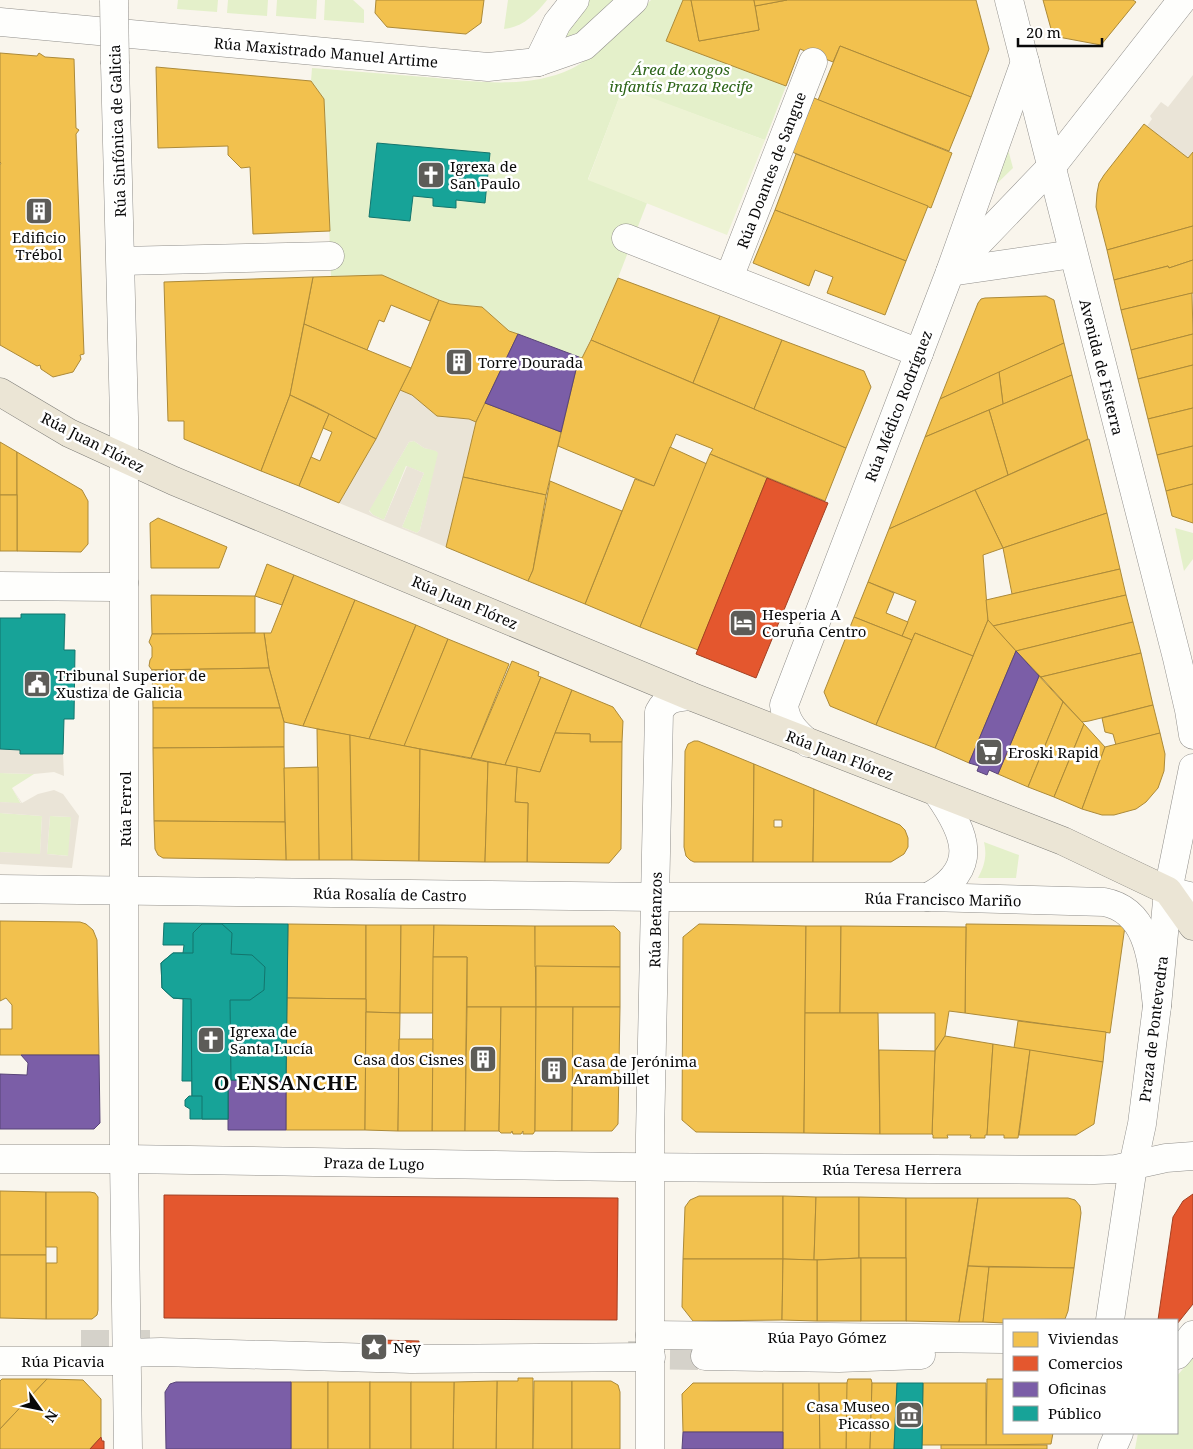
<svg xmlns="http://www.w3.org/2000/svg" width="1193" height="1449" font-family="'Noto Serif',serif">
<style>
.green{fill:#e4f0ca}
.pitch{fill:#edf3d4}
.plaza{fill:#eae4d7;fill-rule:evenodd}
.homes{fill:#f2c14e;stroke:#ac8a39;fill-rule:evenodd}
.shops{fill:#e4572e;stroke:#a24023}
.offices{fill:#7b5ea7;stroke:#594478}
.public{fill:#17a398;stroke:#13756d}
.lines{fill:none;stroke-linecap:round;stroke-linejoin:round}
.minor-tunnel{stroke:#d5d2ca;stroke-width:28;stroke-dasharray:28 14;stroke-linecap:butt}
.minor-casing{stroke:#918f8b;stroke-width:29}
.major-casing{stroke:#7e7d78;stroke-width:29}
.minor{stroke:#fefefc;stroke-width:28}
.major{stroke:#ebe5d5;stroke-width:28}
.minor-bridge-casing{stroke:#918f8b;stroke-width:29;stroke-linecap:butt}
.minor-bridge{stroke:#fefefc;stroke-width:28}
.labels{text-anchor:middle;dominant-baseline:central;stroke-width:5;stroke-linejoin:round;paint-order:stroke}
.street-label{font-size:15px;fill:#090909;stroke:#fff}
.park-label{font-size:15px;font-style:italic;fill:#2c6417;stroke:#fff}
.poi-label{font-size:15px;fill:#090909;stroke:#fff;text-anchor:start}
.district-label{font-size:20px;font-weight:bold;letter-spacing:1px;fill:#090909;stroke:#fff}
</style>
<rect width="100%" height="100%" fill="#f9f5ec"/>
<g class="green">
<path d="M178,0H218L217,12L177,9Z"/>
<path d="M228,0H268L267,16L227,13Z"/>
<path d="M277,0H317L316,19L276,16Z"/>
<path d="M325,0H353L364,10V23L324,20Z"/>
<path d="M508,0H547C536,14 523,27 504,29Z"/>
<path d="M588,0H617L582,31L560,40Z"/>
<path d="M651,0H683L667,41L786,86L765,140L623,88L588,179L647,203L618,278L582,358L509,331L482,307L450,304L382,275L331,276L324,99L311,81L312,68C350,71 387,74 425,77C473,81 526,90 571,69C596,57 630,20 651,0Z"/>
<path d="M1006,142L1013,168L982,198Z"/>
<path d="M414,441L424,448L435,450L439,453L420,530L417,533L402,527L424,473L406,466L384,520L373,515L369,510L409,442Z"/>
<path d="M1175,528L1193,533V559L1184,571Z"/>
<path d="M0,773L34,774L12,788L21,804L0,802Z"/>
<path d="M0,813L42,816L40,855L0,852Z"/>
<path d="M50,816L71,817L69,856L47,854Z"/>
<path d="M984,842L1019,855L1016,878H978C985,865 987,855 984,842Z"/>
<path d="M1193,1357V1449H1135L1138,1433H1177V1376Z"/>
</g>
<path class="pitch" d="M623,87L765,140L727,235L588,180Z"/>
<g class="plaza">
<path d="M1193,75V152L1188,158L1147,126L1152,119L1150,116L1161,102L1168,107Z"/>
<path d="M400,390L412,395L437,416L469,419L476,422L446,547L339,503L376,439ZM414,441L424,448L436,451L438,453L420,530L417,533L402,527L424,473L407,466L384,520L373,515L369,511L409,442Z"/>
<path d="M0,749L20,750V754H63L64,776L54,772L34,774L0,773Z"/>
<path d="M12,788L22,803L38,794L54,790L63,794L79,816L72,868L0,864V852L40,854L42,816L0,813V802L21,803ZM50,816L71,817L68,856L47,854Z"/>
</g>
<g class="homes">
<path d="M376,0H484L481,23L466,34L387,27L375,13Z"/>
<path d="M683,0H691L699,41L759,30L755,6L787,0H976L989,49L971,97L840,46L833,62L800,49L786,86L666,41Z"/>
<path d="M691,0H754L759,30L699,41Z"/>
<path d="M754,0H787L755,6Z"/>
<path d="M1043,0H1133L1136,2L1101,45L1053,36Z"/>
<path d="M840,46L971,97L949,151L818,100Z"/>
<path d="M0,53L37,56L39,53L45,57L74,59L76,128L79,130L76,134L84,354L80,355L81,359L73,372L53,377L41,369L40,365L37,366L0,345V165L1,163L0,162Z"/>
<path d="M156,67L311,81L324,99L330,231L253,234L250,167L241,168L228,155V146L158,148Z"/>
<path d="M814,98L952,153L931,208L792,152Z"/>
<path d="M1144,124L1188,158L1193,152V226L1107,250L1096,207L1097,193L1099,183L1104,175Z"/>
<path d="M796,154L928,206L906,261L775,210Z"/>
<path d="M775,210L906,261L885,315L827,293L833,277L815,270L809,286L753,263Z"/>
<path d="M1193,226V260L1169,268L1168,266L1114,280L1107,250Z"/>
<path d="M1193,260V293L1121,310L1114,280L1168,266L1169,268Z"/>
<path d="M382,275L439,300L430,321L391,305L384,322L379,320L367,350L304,324L313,277Z"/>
<path d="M313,277L290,395L261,471L184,439V421H168L164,282Z"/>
<path d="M618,278L720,316L693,383L591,340Z"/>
<path d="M1192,293L1193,334L1131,350L1121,310Z"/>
<path d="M1046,296L1054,300L1064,343L940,399L978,303L981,299L985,298Z"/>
<path d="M439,300L450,304L482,307L509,331L518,334L476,422L469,419L437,416L412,395L400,390L411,368Z"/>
<path d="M720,316L782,340L754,409L693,383Z"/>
<path d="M304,324L411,368L376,439L314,406L290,395Z"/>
<path d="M1193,334V365L1138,379L1131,350Z"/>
<path d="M591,340L846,448L825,501L710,454L713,449L676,434L654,486L558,446L579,357L582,358Z"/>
<path d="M782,340L864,371L871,387L846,448L754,409Z"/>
<path d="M1064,343L1072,375L1003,404L999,372Z"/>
<path d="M1193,365V408L1148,419L1138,379Z"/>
<path d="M999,372L1003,404L925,437L940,399Z"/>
<path d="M1072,375L1088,439L1008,475L989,410Z"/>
<path d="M290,395L329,414L299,486L261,471Z"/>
<path d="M485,403L561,432L546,495L463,477L476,422Z"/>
<path d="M1193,408V446L1157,455L1148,419Z"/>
<path d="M989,410L1008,475L889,529L925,437Z"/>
<path d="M329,414L376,439L339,503L299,486L311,457L320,461L332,432L323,428Z"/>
<path d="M1089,439L1107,513L1003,548L975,490Z"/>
<path d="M0,442L17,452V495H0Z"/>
<path d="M1193,446V484L1166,491L1157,455Z"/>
<path d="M670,447L707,464L640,627L585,604L635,479L654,486Z"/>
<path d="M17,452L82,490L88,501V544L81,552L17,551Z"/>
<path d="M710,454L767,478L698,650L640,627Z"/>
<path d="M463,477L546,495L533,570L528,581L446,547Z"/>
<path d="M550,481L622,511L585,604L528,581L533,570Z"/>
<path d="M1193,484V523L1172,516L1166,491Z"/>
<path d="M975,490L1003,548L983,555L988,620L973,656L915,633L912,640L902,636L916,601L868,582L889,529Z"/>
<rect x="0" y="495" width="17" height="56"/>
<path d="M1107,513L1120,569L1012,594L1003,548Z"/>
<path d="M158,518L227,547L219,568H151L150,523Z"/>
<path d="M267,564L294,575L282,605L255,596Z"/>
<path d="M1120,569L1126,595L993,626L988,620L986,600Z"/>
<path d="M294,575L355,600L303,726L284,722L269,668L264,633H271Z"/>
<path d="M868,582L894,593L886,613L908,622L902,636L854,617Z"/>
<path d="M151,595L255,596V633L152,634Z"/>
<path d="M1126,595L1133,622L1016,651L993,626Z"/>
<path d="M355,600L416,625L369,739L303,726Z"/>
<path d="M854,617L912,640L876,725L830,706L824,692Z"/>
<path d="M988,620L1016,651L969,763L935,748Z"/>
<path d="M1133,622L1141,653L1041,677L1016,651Z"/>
<path d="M416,625L448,639L409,736L404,746L369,739Z"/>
<path d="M264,633L269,668L152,670L149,666L150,660L152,657V647L149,642L152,634Z"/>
<path d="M915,633L973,656L935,748L876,725Z"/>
<path d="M448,639L509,664L471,758L404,746Z"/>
<path d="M1141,653L1153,705L1089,721L1082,722L1041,677Z"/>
<path d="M512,661L539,672L538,676L541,677L510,753L505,765L471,758Z"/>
<path d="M269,668L280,708H153L152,670Z"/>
<path d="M1039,676L1063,702L1028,787L998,774Z"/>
<path d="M541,677L572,690L540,772L505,765Z"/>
<path d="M572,690L613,707L623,721L622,742H590V734L555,733Z"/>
<path d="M1063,702L1084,724L1054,797L1028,787Z"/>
<path d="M1153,705L1160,733L1116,745L1113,734L1105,732L1102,718Z"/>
<path d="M153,708H280L284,722V747L153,748Z"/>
<path d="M1084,724L1105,747L1082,809L1054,797Z"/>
<path d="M317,729L350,735L352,860H319Z"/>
<path d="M555,733L590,734V742H622L621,849L609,863L527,862L528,803L515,802L517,767L540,772Z"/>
<path d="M1160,733L1165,754L1164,771L1158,788L1146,802L1136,809L1114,815H1102L1082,809L1105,747Z"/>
<path d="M350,735L420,749L419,861L352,860Z"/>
<path d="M694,741H698L754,764L753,862H694L690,860L686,856L684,847L685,751L688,744Z"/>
<path d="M284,747L285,822L154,821L153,748Z"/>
<path d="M420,749L488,762L485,862L419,861Z"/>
<path d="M488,762L517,767L515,802L528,803L527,862H485Z"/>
<path d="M754,764L814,789L813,862H753ZM774,820H782V827H774Z"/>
<path d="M318,767L319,860H286L284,768Z"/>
<path d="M814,789L900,825L905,830L908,838V847L904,854L891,862H813Z"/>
<path d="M154,821L285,822L286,860L163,858L158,855L155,849Z"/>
<path d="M0,921L80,922L86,924L93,930L97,940L99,1055H0V1029H12V1005L6,998L0,1001Z"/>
<path d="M288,924L366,925V999L287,998Z"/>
<path d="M699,924L806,926L804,1133L696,1132L682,1120L683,937Z"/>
<path d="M966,924L1125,926L1110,1033L965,1013Z"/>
<path d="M366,925H401L400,1013L366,1012Z"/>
<path d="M401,925H434L433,1013H400Z"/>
<path d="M434,925L535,926L536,1007H467V957H433Z"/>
<path d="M535,926H614L620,932V967H535Z"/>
<path d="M806,926H841L840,1013H805Z"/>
<path d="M841,926L966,927L965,1013L949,1011L945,1036L935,1051V1013H840Z"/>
<path d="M433,957H467L465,1131H432Z"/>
<path d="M536,966L620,967V1007H536Z"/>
<path d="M287,998L366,999L365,1130H286Z"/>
<path d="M467,1007H501L499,1131H465Z"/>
<path d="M501,1007H536L535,1131L533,1134H523V1131L521,1134H513L512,1131L511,1133H501L499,1131Z"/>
<path d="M536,1007H573L572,1131H535Z"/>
<path d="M573,1007H620L618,1124L612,1131H572Z"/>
<path d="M366,1012L400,1013L398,1131L365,1130Z"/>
<path d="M805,1013H878L880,1134L804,1133Z"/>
<path d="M1018,1021L1106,1032L1103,1062L1014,1048Z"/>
<path d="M945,1036L993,1044L987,1135H985V1138H970L971,1135H947L948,1138H933V1135L932,1134L935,1051Z"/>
<path d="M399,1039H433L432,1131H398Z"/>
<path d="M993,1044L1030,1050L1018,1138H1004V1135H987Z"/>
<path d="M879,1050L935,1051L932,1134H880Z"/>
<path d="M1030,1050L1103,1062L1094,1124L1076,1135H1019Z"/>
<path d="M0,1191L46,1192V1255H0Z"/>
<path d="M46,1192H90L95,1193L98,1197V1310L97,1315L92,1319H46V1263H57V1247H46Z"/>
<path d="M699,1196H783V1259H683L685,1207L690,1200Z"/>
<path d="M783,1196L816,1197L814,1260L783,1259Z"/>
<path d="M816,1197H859V1258L814,1260Z"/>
<path d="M859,1197L906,1198V1258H859Z"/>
<path d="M906,1198H978L959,1322L906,1321Z"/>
<path d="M978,1198H1068L1075,1200L1080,1206L1081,1213L1074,1268L968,1266Z"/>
<path d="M0,1255H46V1319L0,1318Z"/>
<path d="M861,1258V1321H817V1260Z"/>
<rect x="861" y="1258" width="45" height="63"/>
<path d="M683,1259H783L782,1320L693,1321L682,1307Z"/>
<path d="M783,1259L817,1260V1321L782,1320Z"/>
<path d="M968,1266L989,1267L983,1322H959Z"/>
<path d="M989,1267L1074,1268L1068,1311L1065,1319L1004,1320V1323L983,1322Z"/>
<path d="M518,1378H533V1449H496L497,1381H518Z"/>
<path d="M2,1379H47L0,1429V1381Z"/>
<path d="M47,1379L83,1380L101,1399V1437L90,1449H0V1429Z"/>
<path d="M848,1379H871L872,1383L870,1449H846V1386Z"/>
<path d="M987,1379H1004V1433H1053L1051,1444L986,1445Z"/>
<path d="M497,1381L496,1449H453L454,1382Z"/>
<path d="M534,1381H572V1449H533Z"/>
<path d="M572,1381H611L618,1385L620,1392V1449H572Z"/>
<rect x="291" y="1382" width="37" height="67"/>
<rect x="328" y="1382" width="42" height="67"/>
<rect x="370" y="1382" width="41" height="67"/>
<path d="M411,1382H454L453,1449H411Z"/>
<path d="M693,1383H783V1432H683L682,1394Z"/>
<path d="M783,1383H819L820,1449H783Z"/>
<path d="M819,1383H847L846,1449H820Z"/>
<path d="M872,1383H897L894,1449H870Z"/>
<path d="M923,1383H986V1445H922Z"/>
<rect x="941" y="1445" width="106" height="4"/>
</g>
<g class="shops">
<path d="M767,478L828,503L756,678L696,654Z"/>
<path d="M1193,1194V1304L1177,1324V1320H1158L1173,1217L1183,1201Z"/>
<path d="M164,1195L618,1198L617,1320L164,1318Z"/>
<path d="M379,1340L419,1341L418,1356L379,1355Z"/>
<path d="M101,1437L102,1441H104V1449H90Z"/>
</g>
<g class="offices">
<path d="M518,334L579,357L561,432L485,403Z"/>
<path d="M1016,651L1039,676L998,774L989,770L987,775L977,771L979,766L969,763Z"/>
<path d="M21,1055H99L100,1123L94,1129H0V1074L27,1075L28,1063Z"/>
<path d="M228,1080L286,1081V1130H228Z"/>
<path d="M176,1382H291V1449H166L165,1392L170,1384Z"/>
<path d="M683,1432H783V1449H682Z"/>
</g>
<g class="public">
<path d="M377,143L490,153L485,203L456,200V208L444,207L433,206V198L413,196L410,221L369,217Z"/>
<path d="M21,614H65L64,650H75L74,719H64L63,754H20V750L0,749V618H21Z"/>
<path d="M164,923L288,924L286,1081L228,1080V1119H190V1109L185,1106V1100L189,1096H192V1081H182L183,999L173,998L162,988L161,963L173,953H183L184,945H163Z"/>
<path d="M202,924H222L232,933L231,954L252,955L265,967L264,990L250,1000H230L231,1080H228V1119H202V1096H192L191,999L173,998L162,988L161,963L173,953H193V933Z"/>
<path d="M897,1383H923L922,1449H894Z"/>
</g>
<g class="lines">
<g class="minor-tunnel">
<path d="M81,1344H150"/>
<path d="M628,1355L705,1356"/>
</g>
<g class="minor-casing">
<g id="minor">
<path d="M1009,0L1177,658L1189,710L1193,735"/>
<path d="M0,22L488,67L538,62L584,46L634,0"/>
<path d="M538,62L557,23L575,0"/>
<path d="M115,64L124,417V1159L128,1449"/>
<path d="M626,238L919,353"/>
<path d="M121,261L330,256"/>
<path d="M956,266L1052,166L1182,0"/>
<path d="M950,272L1073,254"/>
<path d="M729,278L813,62"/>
<path d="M0,586L113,587L124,583"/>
<path d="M808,743C795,732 786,723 784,705L950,272L1025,62"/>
<path d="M0,889L655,897H928L1104,902C1152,911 1152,967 1157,1006"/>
<path d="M1168,891L1193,897"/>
<path d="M928,897C980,869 967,835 938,794"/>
<path d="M0,1159H124L622,1167L1094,1170L1116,1169L1166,1158L1193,1156"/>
<path d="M1110,1320L1133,1166L1142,1124L1157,1006L1168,891L1193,768"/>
<path d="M650,1335L1004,1339"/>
<path d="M126,1353L161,1352L411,1359L651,1357"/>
<path d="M1177,1355L1193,1335"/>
<path d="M705,1356L839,1358L921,1355"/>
<path d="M0,1361H126"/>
<path d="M650,1449V1135L659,712C667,697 675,698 690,696"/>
<path d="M1112,1449L1119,1433"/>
</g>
</g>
<g class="major-casing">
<path id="major" d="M0,392L69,433L174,481L690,696L1063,841L1168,891L1193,926"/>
</g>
<use href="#minor" class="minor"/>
<use href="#major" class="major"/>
<g class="minor-bridge-casing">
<path id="minor-bridge" d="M114,0L115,64"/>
</g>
<use href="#minor-bridge" class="minor-bridge"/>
</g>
<defs>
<g id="church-square" transform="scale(1.4375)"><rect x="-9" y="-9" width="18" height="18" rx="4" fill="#5d5c58" stroke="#fff"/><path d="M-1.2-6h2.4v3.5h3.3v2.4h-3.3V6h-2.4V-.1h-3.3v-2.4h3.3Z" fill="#fff"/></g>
<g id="building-square" transform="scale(1.4375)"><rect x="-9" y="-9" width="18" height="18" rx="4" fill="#5d5c58" stroke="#fff"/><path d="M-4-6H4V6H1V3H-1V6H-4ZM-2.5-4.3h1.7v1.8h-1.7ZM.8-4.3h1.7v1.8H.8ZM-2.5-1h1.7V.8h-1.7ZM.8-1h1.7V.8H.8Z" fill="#fff"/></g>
<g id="hotel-square" transform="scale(1.4375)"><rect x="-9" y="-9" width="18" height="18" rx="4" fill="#5d5c58" stroke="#fff"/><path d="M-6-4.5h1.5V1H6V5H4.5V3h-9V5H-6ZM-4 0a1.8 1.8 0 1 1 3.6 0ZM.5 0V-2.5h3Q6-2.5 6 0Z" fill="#fff"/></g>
<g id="civic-square" transform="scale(1.4375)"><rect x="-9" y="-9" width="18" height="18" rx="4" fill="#5d5c58" stroke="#fff"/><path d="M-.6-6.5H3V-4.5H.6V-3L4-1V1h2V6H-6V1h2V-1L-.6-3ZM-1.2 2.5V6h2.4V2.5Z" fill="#fff"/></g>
<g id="supermarket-square" transform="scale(1.4375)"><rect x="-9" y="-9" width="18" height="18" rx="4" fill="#5d5c58" stroke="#fff"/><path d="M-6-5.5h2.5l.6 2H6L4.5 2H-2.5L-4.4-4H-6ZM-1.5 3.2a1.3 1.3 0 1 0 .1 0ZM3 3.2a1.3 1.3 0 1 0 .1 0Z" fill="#fff"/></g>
<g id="sight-square" transform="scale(1.4375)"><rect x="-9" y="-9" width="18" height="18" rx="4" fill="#5d5c58" stroke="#fff"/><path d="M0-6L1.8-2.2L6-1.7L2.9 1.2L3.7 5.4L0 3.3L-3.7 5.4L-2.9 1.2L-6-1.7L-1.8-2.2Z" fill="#fff"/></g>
<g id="museum-square" transform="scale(1.4375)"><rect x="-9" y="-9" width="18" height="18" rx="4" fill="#5d5c58" stroke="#fff"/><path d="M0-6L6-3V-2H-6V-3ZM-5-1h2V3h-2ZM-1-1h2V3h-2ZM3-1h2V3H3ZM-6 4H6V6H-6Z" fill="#fff"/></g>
</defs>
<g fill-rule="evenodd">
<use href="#church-square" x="431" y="175"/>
<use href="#building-square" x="39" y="211"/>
<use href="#building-square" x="459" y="362"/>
<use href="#hotel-square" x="743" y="623"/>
<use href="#civic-square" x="37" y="684"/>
<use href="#supermarket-square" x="989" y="752"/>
<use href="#church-square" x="211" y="1040"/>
<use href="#building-square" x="483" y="1059"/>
<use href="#building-square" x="554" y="1070"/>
<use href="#sight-square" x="374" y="1347"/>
<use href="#museum-square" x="909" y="1415"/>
</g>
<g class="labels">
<g class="street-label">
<text transform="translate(326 52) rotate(5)">Rúa Maxistrado Manuel Artime</text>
<text transform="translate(117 131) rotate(-92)">Rúa Sinfónica de Galicia</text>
<text transform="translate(771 170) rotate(-69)">Rúa Doantes de Sangue</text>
<text transform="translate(1102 367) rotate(76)">Avenida de Fisterra</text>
<text transform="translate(898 406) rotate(-69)">Rúa Médico Rodríguez</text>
<text transform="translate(93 442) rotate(27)">Rúa Juan Flórez</text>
<text transform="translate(465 602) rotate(23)">Rúa Juan Flórez</text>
<text transform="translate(840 755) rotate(21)">Rúa Juan Flórez</text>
<text transform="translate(125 809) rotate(-90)">Rúa Ferrol</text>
<text transform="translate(390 894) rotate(1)">Rúa Rosalía de Castro</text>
<text transform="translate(943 899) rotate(1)">Rúa Francisco Mariño</text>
<text transform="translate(655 920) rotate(-89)">Rúa Betanzos</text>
<text transform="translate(1153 1029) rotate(-83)">Praza de Pontevedra</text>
<text transform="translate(374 1163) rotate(1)">Praza de Lugo</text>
<text x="892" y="1169">Rúa Teresa Herrera</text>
<text x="827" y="1337">Rúa Payo Gómez</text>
<text x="63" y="1361">Rúa Picavia</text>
</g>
<g class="park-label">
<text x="681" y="69">Área de xogos<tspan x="681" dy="17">infantís Praza Recife</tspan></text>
</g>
<g class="poi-label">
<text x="450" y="166">Igrexa de<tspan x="450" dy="17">San Paulo</tspan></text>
<text x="39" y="237" text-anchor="middle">Edificio<tspan x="39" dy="17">Trébol</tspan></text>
<text x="478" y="362">Torre Dourada</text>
<text x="762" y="614">Hesperia A<tspan x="762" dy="17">Coruña Centro</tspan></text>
<text x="56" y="675">Tribunal Superior de<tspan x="56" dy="17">Xustiza de Galicia</tspan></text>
<text x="1008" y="752">Eroski Rapid</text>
<text x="230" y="1031">Igrexa de<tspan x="230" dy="17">Santa Lucía</tspan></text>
<text x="464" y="1059" text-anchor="end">Casa dos Cisnes</text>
<text x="573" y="1061">Casa de Jerónima<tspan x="573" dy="17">Arambillet</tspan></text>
<text x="393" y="1347">Ney</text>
<text x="890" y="1406" text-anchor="end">Casa Museo<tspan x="890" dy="17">Picasso</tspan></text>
</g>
<g class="district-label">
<text x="286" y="1082">O ENSANCHE</text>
</g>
</g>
<rect x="1003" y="1319" width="175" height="115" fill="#ffffff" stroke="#9d9d9d"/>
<rect x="1013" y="1332" width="25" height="15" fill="#f2c14e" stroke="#9d9d9d"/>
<text x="1048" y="1344" font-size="15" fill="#090909">Viviendas</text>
<rect x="1013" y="1356" width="25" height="15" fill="#e4572e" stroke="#9d9d9d"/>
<text x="1048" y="1369" font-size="15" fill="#090909">Comercios</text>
<rect x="1013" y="1382" width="25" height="15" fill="#7b5ea7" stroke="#9d9d9d"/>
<text x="1048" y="1394" font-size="15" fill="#090909">Oficinas</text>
<rect x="1013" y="1406" width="25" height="15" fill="#17a398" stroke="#9d9d9d"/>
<text x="1048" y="1419" font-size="15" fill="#090909">Público</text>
<g transform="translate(40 1409) rotate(123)" stroke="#ffffff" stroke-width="4" paint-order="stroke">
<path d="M0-4L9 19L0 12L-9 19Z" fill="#090909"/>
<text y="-8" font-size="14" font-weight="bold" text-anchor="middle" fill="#090909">N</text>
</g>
<path d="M1018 38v8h84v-8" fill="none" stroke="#090909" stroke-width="2.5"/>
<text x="1026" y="38" font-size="15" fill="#090909" stroke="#ffffff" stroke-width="4" paint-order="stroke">20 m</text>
</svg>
